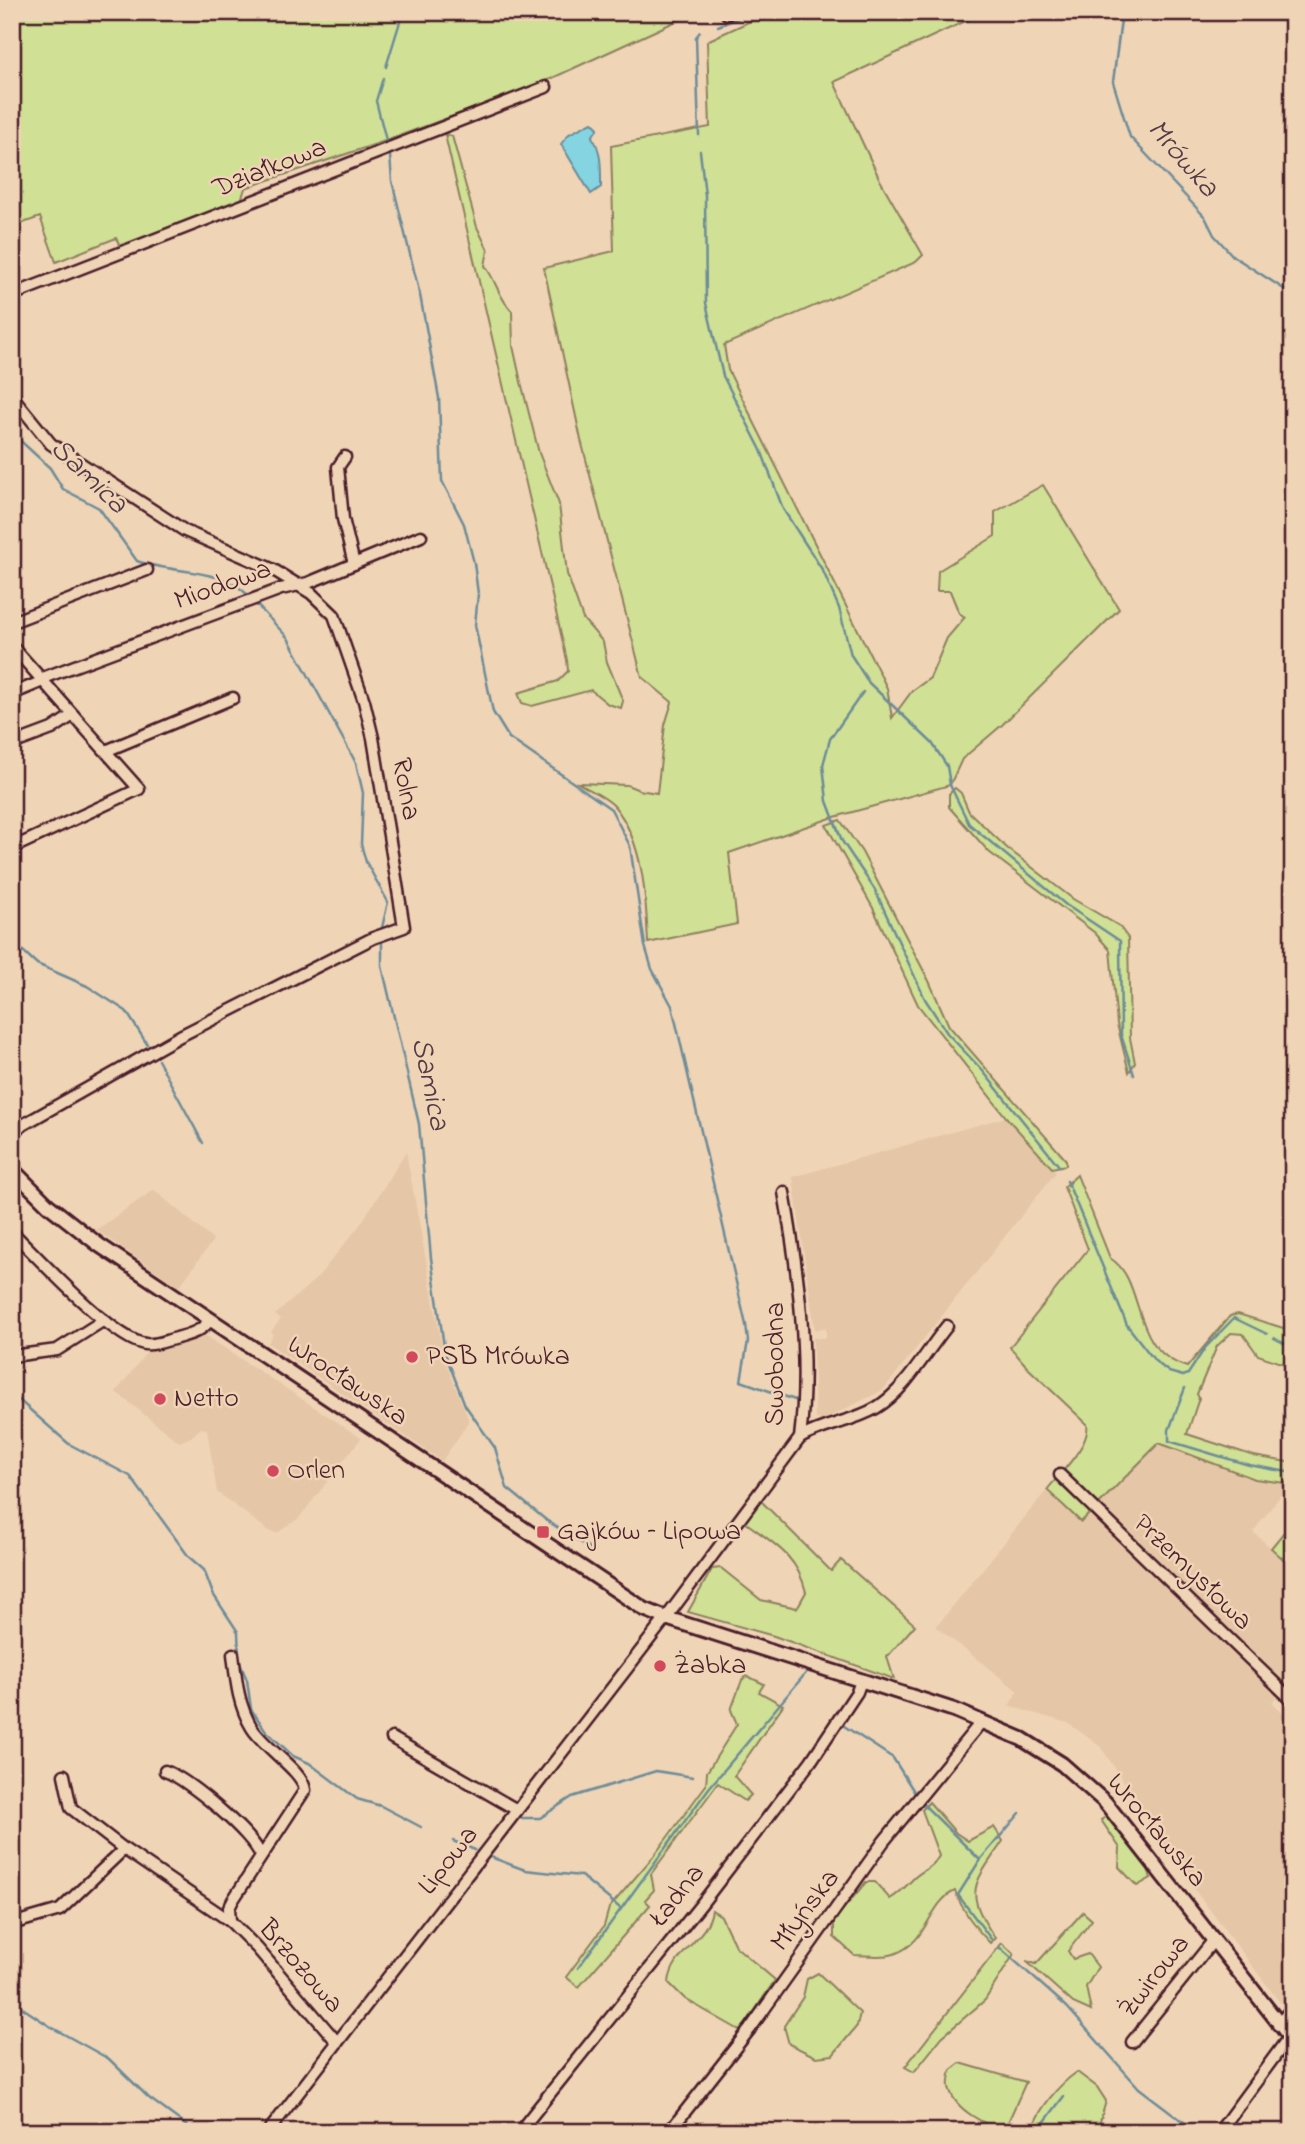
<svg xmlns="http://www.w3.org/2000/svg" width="1305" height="2144" font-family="'Indie Flower',sans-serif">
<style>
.built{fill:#e5c6a6}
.green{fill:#d0e094;stroke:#8d8060;stroke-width:2}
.water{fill:#84d4e1;stroke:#6d8c98;stroke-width:2}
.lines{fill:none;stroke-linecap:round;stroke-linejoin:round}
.stream{stroke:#6d8c98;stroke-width:2.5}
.minor-casing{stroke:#4a1f2b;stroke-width:15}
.major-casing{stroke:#4a1f2b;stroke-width:18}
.minor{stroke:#efd4b6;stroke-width:10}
.major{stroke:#efd4b6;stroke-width:12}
.poi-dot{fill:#d1495b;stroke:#efd4b6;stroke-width:2.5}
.labels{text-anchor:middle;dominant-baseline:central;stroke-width:5;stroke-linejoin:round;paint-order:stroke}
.street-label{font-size:28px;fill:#4a1f2b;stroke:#efd4b6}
.poi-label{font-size:28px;fill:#4a1f2b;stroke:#efd4b6;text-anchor:start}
.water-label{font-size:30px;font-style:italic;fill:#533a46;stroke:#efd4b6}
</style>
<rect width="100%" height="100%" fill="#efd4b6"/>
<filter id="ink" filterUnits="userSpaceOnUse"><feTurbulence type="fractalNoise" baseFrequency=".0143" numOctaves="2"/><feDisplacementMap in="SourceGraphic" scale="14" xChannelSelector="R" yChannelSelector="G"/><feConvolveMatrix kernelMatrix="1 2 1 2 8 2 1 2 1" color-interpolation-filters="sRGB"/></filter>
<g filter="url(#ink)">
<g class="built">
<path d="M1006,1117L1056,1172L883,1390L821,1421L815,1418L813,1338H826V1327L815,1330L793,1177Z"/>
<path d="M406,1152L444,1359L469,1421L442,1461L268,1343L273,1335L271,1332L281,1319L275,1315L317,1278L360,1225Z"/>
<path d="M154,1190L213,1240L179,1287L96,1230Z"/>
<path d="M203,1334L361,1438L299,1518L277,1533L269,1531L217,1492L207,1429L201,1428L191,1437L179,1442L116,1392L147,1352Z"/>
<path d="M1159,1443L1255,1479L1289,1484L1253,1532L1293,1568V1677L1272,1702L1293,1723V1999L1285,2009L1195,1890L1101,1747L1068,1723L1009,1706L1018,1691L936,1627L1047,1490L1081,1522Z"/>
</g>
<g class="green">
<path d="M12,12H696L535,86L382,142L245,188L241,201L121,248L116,238L56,262L40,217L12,227Z"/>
<path d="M770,12H985L834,82L880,180L923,255L916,262L724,345L728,370L887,688L892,718L912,691L930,678L947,638L965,617L959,613L950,591H937L938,571L995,536V512L1043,485L1119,609L1002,725L962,759L950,785L831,818L729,853L737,924L648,943C646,899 644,843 615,807C607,797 589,790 578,783L627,785L639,790L657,793L665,725L672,702L642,677L581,440L544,268L614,251L611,146L710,127L707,41Z"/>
<path d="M445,135L452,136L477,227L488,250L485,266C496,280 499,299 512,311L513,346L521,382L539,453L559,504L567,574L583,619L603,642L607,662L623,701L621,708L608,704L591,690L532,706L522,703L518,693L558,681L568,671L567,660Z"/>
<path d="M955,788L961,793L969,812L1007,848L1073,899L1119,926L1128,938L1130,1038L1135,1063L1129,1072L1117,1024L1110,950L1095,933L989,852L949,807V794Z"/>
<path d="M840,820L862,852L929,981L949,1026L1066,1160V1165L1052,1168L1006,1117L918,1005L873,908L826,825Z"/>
<path d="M1077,1175L1110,1258C1147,1281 1128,1349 1187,1367L1230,1316L1238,1314L1293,1331V1367L1258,1355L1243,1334L1231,1333L1217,1346L1197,1394L1199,1398L1187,1434L1254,1456L1293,1463V1484L1255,1479L1159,1443L1081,1522L1047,1490C1059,1474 1091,1445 1087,1424L1029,1369L1010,1347L1088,1249L1064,1187Z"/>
<path d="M761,1501L831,1571L841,1560L915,1625L887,1657L894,1679L774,1636L688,1612L712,1569L721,1568L761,1600L797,1608L806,1592C797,1555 774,1544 745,1522Z"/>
<path d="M1293,1521V1568L1271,1548Z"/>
<path d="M747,1676L764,1684L759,1692L783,1705L734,1776L751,1795L745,1801L718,1783L651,1874L654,1890L645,1900L650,1905L579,1987L566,1977L604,1926L609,1908L653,1857L706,1785L707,1772L737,1724L731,1710L742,1680Z"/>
<path d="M929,1802L956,1833L968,1841L994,1827L1003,1841C973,1886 963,1890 995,1938L990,1943C974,1927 963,1912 955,1891C928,1903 929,1942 894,1954C883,1958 866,1955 854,1955L834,1937V1920L866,1882H875L890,1899C900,1893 905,1887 913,1879C923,1869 932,1869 939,1856L922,1810Z"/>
<path d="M1107,1816L1145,1860L1151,1878L1137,1886L1119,1867L1120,1848L1101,1820Z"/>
<path d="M712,1910L721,1916L735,1946L775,1980L741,2031L685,1999L669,1983C671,1953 708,1939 712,1910Z"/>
<path d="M1083,1912L1092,1920L1068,1951L1073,1959L1088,1954L1098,1967L1086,1987L1091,2011L1073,2003L1026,1961L1036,1964Z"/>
<path d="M1002,1943L1014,1954L985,2000L942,2037L914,2072L905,2067Z"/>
<path d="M818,1973L860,2013L857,2026L833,2055L816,2057L789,2044L784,2026L803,1997L807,1979Z"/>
<path d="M960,2063L1026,2082L1005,2129C986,2126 954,2110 949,2087C948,2082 950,2075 951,2070Z"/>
<path d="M1077,2072L1097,2087L1106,2101L1097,2132H1031C1038,2110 1058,2085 1077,2072Z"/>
</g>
<path class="water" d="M592,122L598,128L592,137C602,150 601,170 601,187L591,194L561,144L569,134Z"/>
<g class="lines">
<g class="stream">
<path d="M1122,12L1113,82L1130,137L1205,217L1214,235L1233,256L1293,295"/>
<path d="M718,26L754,12"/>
<path d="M386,67L403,12"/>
<path d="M383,78L376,101L390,156L392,181L420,295L439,398L442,481L464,524L474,563L478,594L475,625L493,712L509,738L611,809L630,846L645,946L652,969L672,1006L746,1325L748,1341L741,1381L798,1401"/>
<path d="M699,135L696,37L700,32"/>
<path d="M700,151L705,195L706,303L723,376L761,450L783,509L823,571L839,608L851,655L869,683L932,743L947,766L950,785L969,824L1066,905L1120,941L1121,1035L1134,1075"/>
<path d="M12,433L50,468L63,489L99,508L137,561C172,574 220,567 248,595"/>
<path d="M256,604L288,638L356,763L363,793L361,844L366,862L388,902L381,932"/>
<path d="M863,692L830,739L823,765L827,801L842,841L875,890L925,999L947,1033L982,1070L1059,1166"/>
<path d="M382,938V966L419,1124L431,1258L445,1353L465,1405L495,1448L507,1488L546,1520L594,1551"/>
<path d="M12,941L37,964L87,986L126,1011L147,1044"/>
<path d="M158,1060L203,1143"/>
<path d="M1067,1181L1127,1325L1155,1361L1169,1372L1183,1376L1188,1374L1205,1348L1234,1318L1267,1334"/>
<path d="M1274,1338L1293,1348"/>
<path d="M1185,1388L1169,1430V1441L1249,1465L1293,1473"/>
<path d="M12,1394L69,1444L130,1476L189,1557L204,1570L213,1594L238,1632L239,1661L247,1680L251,1709L266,1731L293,1756L309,1763L357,1799L381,1806L421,1827"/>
<path d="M841,1724L893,1758L915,1793"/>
<path d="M924,1805L980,1860"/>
<path d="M519,1818H540L572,1797L656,1771L693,1777"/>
<path d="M453,1841L475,1850"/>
<path d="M488,1856L525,1870L581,1876L620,1908"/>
<path d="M991,1939L958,1895L980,1860L1020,1813"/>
<path d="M999,1947L1067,2007L1139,2088L1197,2132"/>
<path d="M578,1968L709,1788L806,1673"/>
<path d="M12,2001L51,2027L109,2059L149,2098L195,2132"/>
<path d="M590,2127L595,2132"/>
<path d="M1037,2132L1064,2096"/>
</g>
<g class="minor-casing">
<g id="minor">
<path d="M726,12L727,14"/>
<path d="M12,295L546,87"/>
<path d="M12,396L51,444L185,531L272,569L311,593L334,615L364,701L373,738L404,927L373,938L180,1036L12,1131"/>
<path d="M345,457L338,467L343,519L354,564"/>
<path d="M12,622L147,570"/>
<path d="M12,646L139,789L12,848"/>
<path d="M40,679L281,589L308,583L421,536"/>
<path d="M12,694L43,681"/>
<path d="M12,744L52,729L73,715"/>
<path d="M108,750L233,698"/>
<path d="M12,1232C38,1257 112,1339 145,1344C155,1346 167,1340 177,1338C190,1334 201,1332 210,1320"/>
<path d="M12,1356L57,1350L104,1320"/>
<path d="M800,1438C824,1424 852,1422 876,1408C906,1390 925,1353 947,1326"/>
<path d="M1060,1475L1293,1701"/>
<path d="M392,1738L517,1810"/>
<path d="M165,1771C188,1779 253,1834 261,1856"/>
<path d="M64,1775L71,1808L124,1849L230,1921L257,1948L337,2042"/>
<path d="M230,1921L229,1908L233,1900L305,1790C303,1771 264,1748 252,1728C238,1705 236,1680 233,1654"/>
<path d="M15,1923L60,1910L124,1849"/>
<path d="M1278,2025L1293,2007"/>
<path d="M1132,2042L1213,1941"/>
<path d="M268,2132L666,1618L800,1438C810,1356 798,1272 784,1192"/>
<path d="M519,2132L703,1902L811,1761L857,1692L861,1681"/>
<path d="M669,2132L750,2029L884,1841L982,1721"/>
<path d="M1219,2132L1289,2037"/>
</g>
</g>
<g class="major-casing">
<path id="major" d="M12,1169L48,1205L99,1245L644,1609L666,1618L954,1710L1022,1739L1062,1764L1105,1802L1293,2041"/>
</g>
<use href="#minor" class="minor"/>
<use href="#major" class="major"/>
</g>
</g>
<g class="poi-dot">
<circle cx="412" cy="1357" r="7"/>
<circle cx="160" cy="1399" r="7"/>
<circle cx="273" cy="1471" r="7"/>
<rect x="536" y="1525" width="14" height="14" rx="3.5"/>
<circle cx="660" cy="1666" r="7"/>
</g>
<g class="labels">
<g class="street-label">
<text transform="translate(270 169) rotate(-22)">Działkowa</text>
<text transform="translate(223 586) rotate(-20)">Miodowa</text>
<text transform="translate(405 789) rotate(80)">Rolna</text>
<text transform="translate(776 1364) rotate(-90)">Swobodna</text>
<text transform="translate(347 1382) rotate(34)">Wrocławska</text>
<text transform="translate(1192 1573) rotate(44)">Przemysłowa</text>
<text transform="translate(1156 1831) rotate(50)">Wrocławska</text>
<text transform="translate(449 1861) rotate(-52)">Lipowa</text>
<text transform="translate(678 1896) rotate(-52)">Ładna</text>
<text transform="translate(806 1911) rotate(-53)">Młyńska</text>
<text transform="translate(300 1967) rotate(49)">Brzozowa</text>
<text transform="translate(1155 1977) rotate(-52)">Żwirowa</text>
</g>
<g class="poi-label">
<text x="426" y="1357">PSB Mrówka</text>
<text x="174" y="1399">Netto</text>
<text x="287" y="1471">Orlen</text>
<text x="557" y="1532">Gajków – Lipowa</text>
<text x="674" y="1666">Żabka</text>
</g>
<g class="water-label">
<text transform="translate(1182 159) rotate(49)">Mrówka</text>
<text transform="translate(88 477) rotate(44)">Samica</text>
<text transform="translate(429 1084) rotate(78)">Samica</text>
</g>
</g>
<rect width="1305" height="2144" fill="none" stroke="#efd4b6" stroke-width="42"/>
<rect x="21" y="21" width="1263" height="2102" fill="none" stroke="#4a1f2b" stroke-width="2.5" filter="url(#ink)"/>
</svg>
